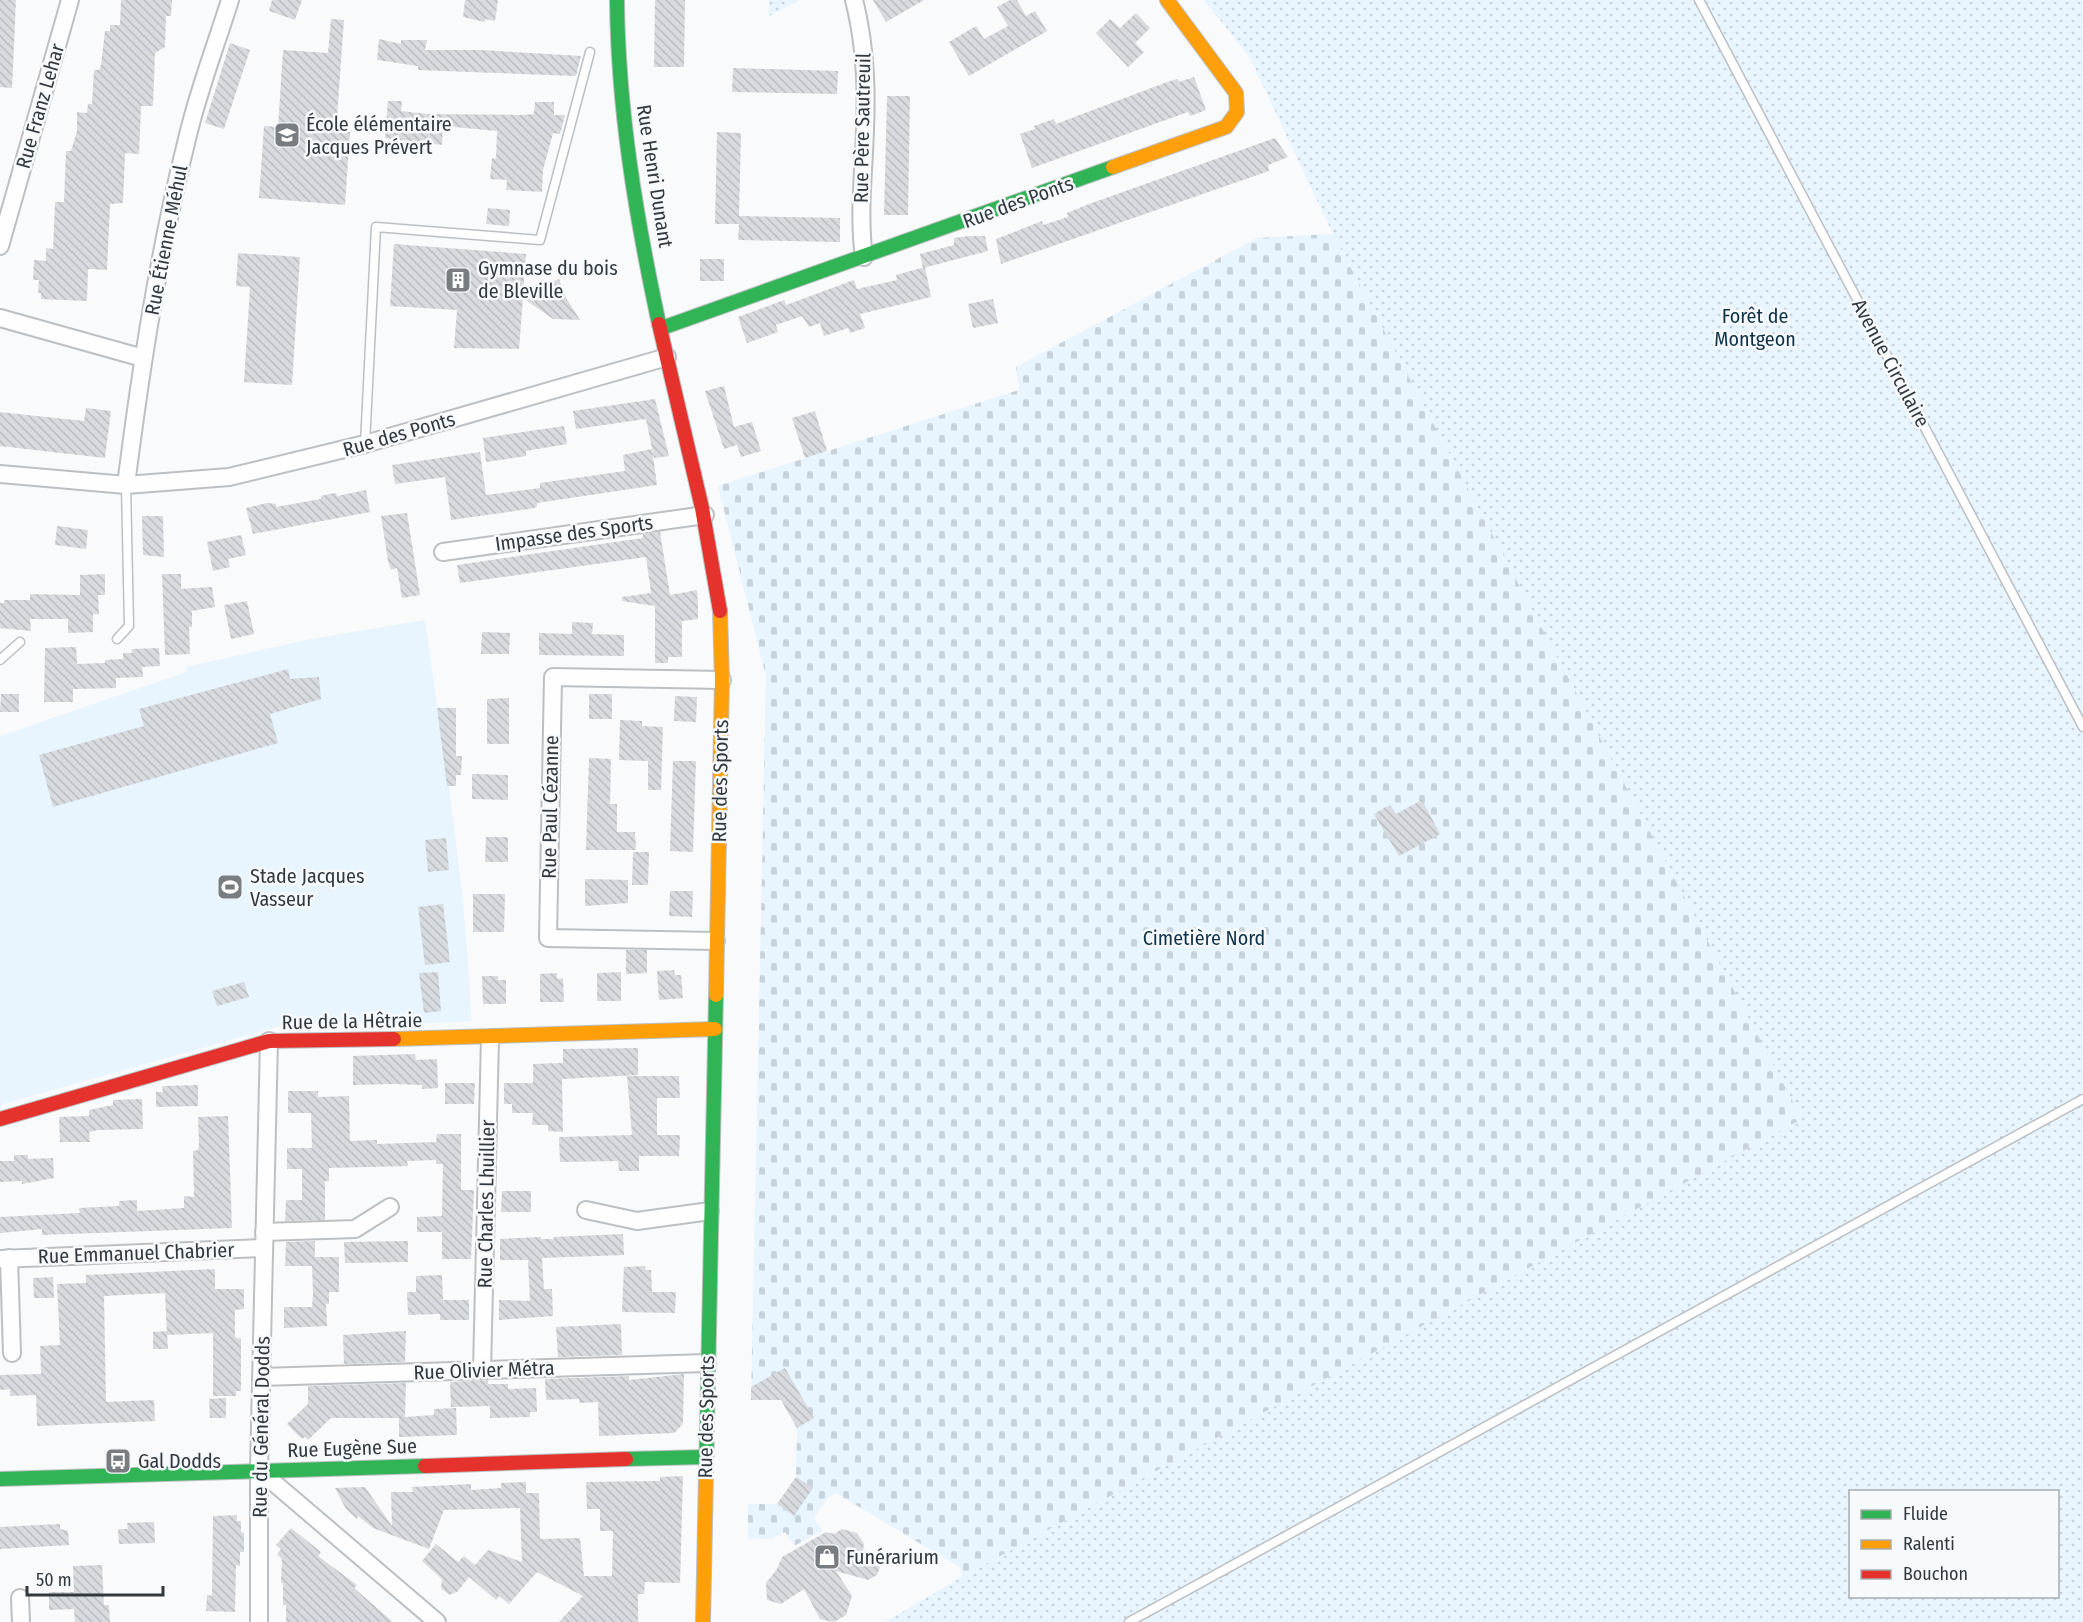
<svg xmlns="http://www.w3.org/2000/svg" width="2083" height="1622" font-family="'Fira Sans Condensed',sans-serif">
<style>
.grass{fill:#e8f4fe}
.cemetery{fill:url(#cemetery-stones)}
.park{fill:url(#park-dots);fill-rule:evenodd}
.building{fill:url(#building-back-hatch)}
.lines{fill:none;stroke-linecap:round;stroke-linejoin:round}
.lane-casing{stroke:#bcc0c3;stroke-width:11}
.street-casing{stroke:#bcc0c3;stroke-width:20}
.fast-casing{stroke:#bcc0c3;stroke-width:16}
.slow-casing{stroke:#bcc0c3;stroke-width:16}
.jam-casing{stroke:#bcc0c3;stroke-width:16}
.lane{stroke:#fefeff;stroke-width:8}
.street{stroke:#fefeff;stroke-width:16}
.fast{stroke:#30b455;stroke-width:14}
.slow{stroke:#ff9f0a;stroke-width:14}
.jam{stroke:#e5322d;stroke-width:14}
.labels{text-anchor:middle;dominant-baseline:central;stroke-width:5;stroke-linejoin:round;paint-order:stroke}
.street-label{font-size:20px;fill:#32393e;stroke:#f7fafd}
.poi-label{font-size:20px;fill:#32393e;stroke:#f7fafd;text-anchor:start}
.park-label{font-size:20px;fill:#0d3249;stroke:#f7fafd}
</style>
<defs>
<pattern id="cemetery-stones" width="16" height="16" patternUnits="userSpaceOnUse" patternTransform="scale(1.5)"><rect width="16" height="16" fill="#e8f4fe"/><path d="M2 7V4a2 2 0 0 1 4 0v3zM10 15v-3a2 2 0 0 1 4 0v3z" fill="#c7d2db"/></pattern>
<pattern id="park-dots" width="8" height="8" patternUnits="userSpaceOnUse" patternTransform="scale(1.5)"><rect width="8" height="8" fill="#e8f4fe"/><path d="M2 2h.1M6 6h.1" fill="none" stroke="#c7d2db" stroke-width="1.8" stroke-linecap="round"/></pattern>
<pattern id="building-back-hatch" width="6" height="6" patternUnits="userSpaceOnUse" patternTransform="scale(1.5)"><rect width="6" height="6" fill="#d7dbdf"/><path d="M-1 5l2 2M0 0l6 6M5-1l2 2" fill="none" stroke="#b9bdc0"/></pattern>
</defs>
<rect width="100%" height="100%" fill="#f8fafc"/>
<path class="grass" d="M425,620C443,752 467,888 471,1021L399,1025V1020L280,1026L0,1105V736L187,672L186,667L311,639Z"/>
<path class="cemetery" d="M1333,234L1803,1119L962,1577L961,1568L836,1493L827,1498L814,1518L822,1531L794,1546L785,1532L772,1539L748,1538V1504H777L796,1477L797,1428L781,1400H751L766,676L718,486L1019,390L1016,367L1257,238Z"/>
<g class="park">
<path d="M769,0H799L769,16Z"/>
<path d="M1204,0H2083V1622H885L962,1577L1802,1119L1333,234L1249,56ZM1850,1492H2058V1596H1850Z"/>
</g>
<g class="building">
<path d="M0,0H16L12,88L0,87Z"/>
<path d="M121,0H172L171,16H166L165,47L155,53L153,106H141L139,154L125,153L123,203L110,204L107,270L88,269L87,301L41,299V293H38L39,280H33L34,260L46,261V248L53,249L55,202H64L66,151H71L77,131V112L87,113L88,104H92L94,70H99L101,65L105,31H110V25H120Z"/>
<path d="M272,0H302L295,20L269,11Z"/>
<path d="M465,0H498L495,21L485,19V22L463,17Z"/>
<path d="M655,0H685L684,67H654Z"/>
<path d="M873,0H924L886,22Z"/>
<path d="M1010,0H1017L1026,16L1035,11L1047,31L969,76L949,42L976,26L984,39L1008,26L997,7Z"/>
<path d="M1136,13L1150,28L1135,43L1144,52L1128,67L1096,33L1110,19L1120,28Z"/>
<path d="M331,19L344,20L336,131L350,132L345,205L259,198L264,126L278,127L283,50L328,53Z"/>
<path d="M379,39L401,44V40H427L425,50H480L581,56L576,76L418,70V66L377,60Z"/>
<path d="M230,43L250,50L224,129L205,123Z"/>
<path d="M733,68L838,71L837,94L732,92Z"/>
<path d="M1194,77L1206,110L1190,116L1188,112L1032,168L1020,134L1035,129L1034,126L1054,119L1056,124L1167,82L1177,79L1179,82Z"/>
<path d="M887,96H910L908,215H884Z"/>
<path d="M388,101H402L401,111L427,114L522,115L534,114L535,102H554V115H565L560,134L553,133L543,170L542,192L506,190L507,180L490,179L492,158L496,159L497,131L443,126L442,145L385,138Z"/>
<path d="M717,132L741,133L739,216L840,218V242L738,240L739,224H715Z"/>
<path d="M1275,138L1288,157L1268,165L1269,171L1001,264L996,239L1042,221L1043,225L1068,217L1067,213L1089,204Z"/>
<path d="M488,208L510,210L509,226L486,224Z"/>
<path d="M969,236H985L988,251L923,268L920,254L954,245V238Z"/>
<path d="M394,244L526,254L523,294L559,279L565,296L580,320L553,319L523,298L519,349L454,348L457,310L390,306Z"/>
<path d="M238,253L300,257L292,385L244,382L250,287L236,286Z"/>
<rect x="700" y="259" width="24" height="22"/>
<path d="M925,267L931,297L860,314L865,328L850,333L848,328L824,336L820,323L809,327L802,316L776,325L778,332L747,343L738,317L784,300L786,305L854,280L857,289L897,280L896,275Z"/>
<path d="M993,299L998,323L973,328L968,304Z"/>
<path d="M724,386L734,427L752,422L761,451L741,457L737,445L724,449L705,391Z"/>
<path d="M655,399L669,456L654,458L646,419L576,429L573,411Z"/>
<path d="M86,408L111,411L105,458L0,446V412L84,421Z"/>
<path d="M815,411L827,451L805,458L792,418Z"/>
<path d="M564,426L567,444L526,451V456L486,462L483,438Z"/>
<path d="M652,449L657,485L537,503V507L529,509L451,520L445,477L395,484L392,465L480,452L486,495L540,488V483L625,471L623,455Z"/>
<path d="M366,490L370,512L253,534L246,508L267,503L276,504V507L321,499V496L329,494L336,493L337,496Z"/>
<path d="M407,513L420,595L402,598L397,568L391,570L388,561L381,516Z"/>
<path d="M142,516H163L164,557L143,555Z"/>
<path d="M57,526L88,530L86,549L55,545Z"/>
<path d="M660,532L670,595L697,590L698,605V619L682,621V657H668V663H655V606L622,601V597L651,593L646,557L460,583L457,565L643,538V534Z"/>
<path d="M241,535L246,555L228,559L230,567L213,571L207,542Z"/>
<path d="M105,574V595H98L99,614H93V632L68,633V619H30L31,631L0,628V603H4V600H30V594L80,595V575Z"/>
<path d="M162,574H181V589L212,587L215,607L192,611V627H189L190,654L165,655Z"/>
<path d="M247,601L254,634L231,639L224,605Z"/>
<path d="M572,622L593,623L592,634L624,635V656L539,655V633L572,634Z"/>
<path d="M482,632L510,633L509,654H481Z"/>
<path d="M76,647L77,664L105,663V660L123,659V653H132V649L159,648L160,666L142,667L143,677L116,678V688L73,689V702H44L45,648Z"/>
<path d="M288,669L290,679L319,677L321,699L270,714L278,743L53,807L39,755L144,726L139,709Z"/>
<path d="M1,694H19V712H0Z"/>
<rect x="589" y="694" width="23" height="25"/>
<path d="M675,696L697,697L696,722L674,721Z"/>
<path d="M509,698V744H487V699Z"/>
<path d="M437,708H456V756H462L461,775H456V786H447Z"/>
<path d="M620,720L642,721V726L663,727L661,790H648V761L619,760Z"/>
<path d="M589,758L611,759L610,804H617V832H635L636,850H586Z"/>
<path d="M673,761H696L693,852L670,851Z"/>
<path d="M472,774L508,775V800L472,799Z"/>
<path d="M1422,800L1440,834L1399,856L1374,814L1390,805L1396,814Z"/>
<path d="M486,837H508V862H485Z"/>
<path d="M446,838L449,870L428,872L425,840Z"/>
<path d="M633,852H649L648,885H632Z"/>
<path d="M585,879L628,880V903L585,906Z"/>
<path d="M670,891H693L692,917L669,916Z"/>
<path d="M473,894H505L504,932H473Z"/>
<path d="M443,904L450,962L425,965L418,907Z"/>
<path d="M626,950H647V973L626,974Z"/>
<path d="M674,970L675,975H681L683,998L659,1000L657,971Z"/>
<path d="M438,972L441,1011L424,1013L419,973Z"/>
<path d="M621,972V1001H597V973Z"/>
<path d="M557,973V979L563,978L564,1002H540V974Z"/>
<path d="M482,976H498V980H506V1004H483Z"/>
<path d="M244,982L249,997L217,1006L212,991Z"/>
<path d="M638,1048V1075L562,1079L563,1132L548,1131V1125H532L533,1113H512V1104H504V1083H533V1064L563,1063V1049Z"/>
<path d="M415,1054L416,1060L437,1059L438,1088L422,1089V1085L396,1084L353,1085V1056Z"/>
<path d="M627,1076H679L680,1098H657V1135H680L679,1156H639V1171H619L618,1161L560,1162L559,1137L632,1135Z"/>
<path d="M445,1083H475L474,1104H445Z"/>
<path d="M198,1085V1106L156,1107V1092H163L162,1086Z"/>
<path d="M288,1091H318V1097L349,1096L350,1141L377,1140V1144L436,1142L437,1134H461V1190H474L471,1259H442V1232H417V1217L442,1216L443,1164H436V1160L407,1161L408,1166L329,1168V1181H325V1220L285,1221L286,1200H302V1169H287V1148H312L311,1113H288Z"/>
<path d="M142,1099L143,1129L98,1130L89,1132L90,1142H60L59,1117L89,1116V1110L113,1105V1100Z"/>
<path d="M228,1116L232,1228L42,1235V1229L0,1233V1217L80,1213L79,1208L119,1206V1201L137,1200V1211L184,1208V1196L194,1197L193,1151L198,1150L199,1145L198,1117Z"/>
<path d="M14,1155H28V1159L53,1158L54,1178L22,1184V1181L0,1182V1161H14Z"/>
<path d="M502,1191H531V1212H501Z"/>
<path d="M623,1234L624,1255L542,1258L544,1289H552L553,1316L499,1320V1300L530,1301L528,1260H500V1239L541,1237V1239H554V1237Z"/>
<path d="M315,1241V1257H339V1292H329V1304H326L327,1326L284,1328V1307H312L313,1294L312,1266H285L286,1242Z"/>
<path d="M408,1241V1262L345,1263L344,1242Z"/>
<path d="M645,1266L646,1270H651L652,1292H676L675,1313L622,1312L624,1267Z"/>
<path d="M215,1269V1289H244V1309L235,1310V1337L241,1339V1391H236V1396H213V1333L167,1335L165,1293L104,1296L106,1402L154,1400L155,1421L37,1426L36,1395L10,1396V1389L0,1390V1375L41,1374L40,1346L60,1345L57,1284L86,1283V1275Z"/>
<path d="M442,1275L443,1300H469V1320H440V1314L408,1315L407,1292H416V1276Z"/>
<path d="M53,1277L54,1298H34L33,1278Z"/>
<path d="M621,1324L622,1355L558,1357L556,1327Z"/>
<path d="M167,1331L168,1349H153V1332Z"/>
<path d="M406,1331L405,1362L344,1364L343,1335Z"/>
<path d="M785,1368L814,1418L797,1428L781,1400H751V1387Z"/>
<path d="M684,1374L683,1424L674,1433L599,1436L598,1402L579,1403V1399L546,1400L545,1379L629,1376V1380Z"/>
<path d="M488,1380V1384H508V1389L536,1388L537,1412H530V1417L490,1418V1406L451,1407L450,1382Z"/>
<path d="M406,1383L405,1417L434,1415V1409L456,1408L457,1435L399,1437V1418H331L308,1440L305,1437L302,1439L287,1424L308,1404V1386Z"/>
<path d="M226,1398V1418H210L209,1399Z"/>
<path d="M683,1476L680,1583L645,1582L644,1594H638V1622H559L583,1596L537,1572L509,1604L499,1596L496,1600L469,1577L457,1592L449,1595L441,1588L442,1579L422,1561L436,1544L458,1562L464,1556L475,1565L488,1550L522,1562L520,1508L444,1510L429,1549L373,1528L358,1516L357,1519L346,1509L335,1488L365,1487L392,1526L391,1492H413L412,1487L471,1484V1490L501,1488V1483L526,1482V1493H539L540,1539L580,1538L584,1576H612L613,1531H600V1509H587L586,1482L660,1481V1477Z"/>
<path d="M796,1477L813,1488L794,1516L777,1504Z"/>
<path d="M237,1515V1521H241V1532L244,1533V1552H240V1566L236,1565L235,1612L206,1611L207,1595L212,1596L213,1516Z"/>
<path d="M154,1522L155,1543L119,1544L118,1529H128L127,1523Z"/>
<path d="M60,1524V1529L68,1531L69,1545L0,1549V1527Z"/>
<path d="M291,1528L321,1552L318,1556L357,1585L354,1588L393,1622H286V1605H283V1583H281L282,1559L277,1554L281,1549L276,1545Z"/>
<path d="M842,1529L857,1533L864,1544L863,1550L872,1553L880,1567L877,1575L868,1580L836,1571L852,1596L846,1615L834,1622L820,1619L804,1589L781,1604L767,1600L766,1583L777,1569L782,1557L826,1532L834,1534Z"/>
<path d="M102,1565L104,1605H109L110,1622H75L74,1609L49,1610V1592H74L73,1566Z"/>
</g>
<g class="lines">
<g class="lane-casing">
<g id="lane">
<path d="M1699,0L2083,727"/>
<path d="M365,444L376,227L540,240L590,52"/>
<path d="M117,639L129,626L126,485"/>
<path d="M0,660L20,642"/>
<path d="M1129,1622L2083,1099"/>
</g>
</g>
<g class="street-casing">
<g id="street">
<path d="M854,0C865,43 867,84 865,128C864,171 858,214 864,257"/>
<path d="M0,246L70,0"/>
<path d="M0,318L143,358"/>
<path d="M0,474L126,485L229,477L365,444L667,357"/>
<path d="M126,485C141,367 159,250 188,135C199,89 216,45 230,0"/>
<path d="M443,552L705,515"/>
<path d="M716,941L548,938L553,677L722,680"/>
<path d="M586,1210L637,1221L710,1211"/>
<path d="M264,1232L355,1229L390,1207"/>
<path d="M9,1258L12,1353"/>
<path d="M0,1259L264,1248"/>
<path d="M482,1370L490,1038"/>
<path d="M261,1377L707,1363"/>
<path d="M259,1470L437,1622"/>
<path d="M20,1598L21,1622"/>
<path d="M259,1622V1470L269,1041"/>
</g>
</g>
<g class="fast-casing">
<g id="fast">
<path d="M617,0C618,110 636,217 659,324"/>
<path d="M662,328L1113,167"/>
<path d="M626,1459L705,1457"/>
<path d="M706,1475L716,995"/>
<path d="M0,1479L425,1466"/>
</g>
</g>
<g class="slow-casing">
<g id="slow">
<path d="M1113,167L1226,127L1237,112L1236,93L1167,0"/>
<path d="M716,995L722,680L720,611"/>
<path d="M394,1039L715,1029"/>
<path d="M703,1622L706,1475"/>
</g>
</g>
<g class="jam-casing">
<g id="jam">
<path d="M659,324L702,508L720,611"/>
<path d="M0,1119L269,1041L394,1039"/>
<path d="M425,1466L626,1459"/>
</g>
</g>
<use href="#lane" class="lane"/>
<use href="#street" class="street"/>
<use href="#fast" class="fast"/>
<use href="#slow" class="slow"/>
<use href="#jam" class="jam"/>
</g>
<defs>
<g id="school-square" transform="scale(1.35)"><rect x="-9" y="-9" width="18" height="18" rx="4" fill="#777d80" stroke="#f7fafd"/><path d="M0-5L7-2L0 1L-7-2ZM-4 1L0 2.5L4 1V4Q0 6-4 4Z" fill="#fff"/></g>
<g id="building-square" transform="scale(1.35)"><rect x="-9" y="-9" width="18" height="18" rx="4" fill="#777d80" stroke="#f7fafd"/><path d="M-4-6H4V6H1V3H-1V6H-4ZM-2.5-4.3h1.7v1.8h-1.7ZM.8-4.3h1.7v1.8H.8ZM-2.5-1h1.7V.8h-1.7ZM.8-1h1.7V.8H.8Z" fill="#fff"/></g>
<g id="stadium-square" transform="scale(1.35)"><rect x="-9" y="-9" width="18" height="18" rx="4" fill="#777d80" stroke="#f7fafd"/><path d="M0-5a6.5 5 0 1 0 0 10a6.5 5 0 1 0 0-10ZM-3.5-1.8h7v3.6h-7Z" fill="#fff"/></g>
<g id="bus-square" transform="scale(1.35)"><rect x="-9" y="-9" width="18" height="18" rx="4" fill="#777d80" stroke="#f7fafd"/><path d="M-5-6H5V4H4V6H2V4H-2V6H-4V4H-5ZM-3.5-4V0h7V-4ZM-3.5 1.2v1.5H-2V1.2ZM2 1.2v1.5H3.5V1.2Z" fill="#fff"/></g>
<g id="shop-square" transform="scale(1.35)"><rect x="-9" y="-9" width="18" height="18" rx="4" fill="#777d80" stroke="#f7fafd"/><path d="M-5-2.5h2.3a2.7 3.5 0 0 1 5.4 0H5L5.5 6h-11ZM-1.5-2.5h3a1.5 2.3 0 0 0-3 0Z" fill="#fff"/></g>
</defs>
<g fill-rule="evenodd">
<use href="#school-square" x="287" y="135"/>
<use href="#building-square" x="458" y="280"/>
<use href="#stadium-square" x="230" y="887"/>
<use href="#bus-square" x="118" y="1461"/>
<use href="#shop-square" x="827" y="1557"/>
</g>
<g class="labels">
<g class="street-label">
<text transform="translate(40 106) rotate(-74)">Rue Franz Lehar</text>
<text transform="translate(862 128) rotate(-89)">Rue Père Sautreuil</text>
<text transform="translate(655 176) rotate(81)">Rue Henri Dunant</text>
<text transform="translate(1018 202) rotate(-20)">Rue des Ponts</text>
<text transform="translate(166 240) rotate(-79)">Rue Étienne Méhul</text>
<text transform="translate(1891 363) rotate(62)">Avenue Circulaire</text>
<text transform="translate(399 434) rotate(-16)">Rue des Ponts</text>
<text transform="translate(574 533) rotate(-8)">Impasse des Sports</text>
<text transform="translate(720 781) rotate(-89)">Rue des Sports</text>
<text transform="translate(550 807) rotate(-89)">Rue Paul Cézanne</text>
<text transform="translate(352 1021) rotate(-1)">Rue de la Hêtraie</text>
<text transform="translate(486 1204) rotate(-89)">Rue Charles Lhuillier</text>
<text transform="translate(136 1253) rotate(-2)">Rue Emmanuel Chabrier</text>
<text transform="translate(484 1370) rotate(-2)">Rue Olivier Métra</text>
<text transform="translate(706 1417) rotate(-89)">Rue des Sports</text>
<text transform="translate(261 1427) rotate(-89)">Rue du Général Dodds</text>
<text transform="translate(352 1448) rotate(-2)">Rue Eugène Sue</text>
</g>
<g class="poi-label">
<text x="306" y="124">École élémentaire<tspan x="306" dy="23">Jacques Prévert</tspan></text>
<text x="478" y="268">Gymnase du bois<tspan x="478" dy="23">de Bleville</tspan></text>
<text x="250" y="876">Stade Jacques<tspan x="250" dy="23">Vasseur</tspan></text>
<text x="138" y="1461">Gal Dodds</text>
<text x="846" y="1557">Funérarium</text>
</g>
<g class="park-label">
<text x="1755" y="316">Forêt de<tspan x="1755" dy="23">Montgeon</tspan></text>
<text x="1204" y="938">Cimetière Nord</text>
</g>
</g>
<rect x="1849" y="1490" width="210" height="108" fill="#f7fafd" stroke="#a8adb1" stroke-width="1.5"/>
<rect x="1861" y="1510" width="30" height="9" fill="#30b455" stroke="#a8adb1" stroke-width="1.5"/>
<text x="1903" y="1520" font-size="18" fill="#32393e">Fluide</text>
<rect x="1861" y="1540" width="30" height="9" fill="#ff9f0a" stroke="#a8adb1" stroke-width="1.5"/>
<text x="1903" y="1550" font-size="18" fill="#32393e">Ralenti</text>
<rect x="1861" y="1570" width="30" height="9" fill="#e5322d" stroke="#a8adb1" stroke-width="1.5"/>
<text x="1903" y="1580" font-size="18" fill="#32393e">Bouchon</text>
<path d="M27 1586v9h136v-9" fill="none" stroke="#32393e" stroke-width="3"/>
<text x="36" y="1586" font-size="18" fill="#32393e" stroke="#f7fafd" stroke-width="4.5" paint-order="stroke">50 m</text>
</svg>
